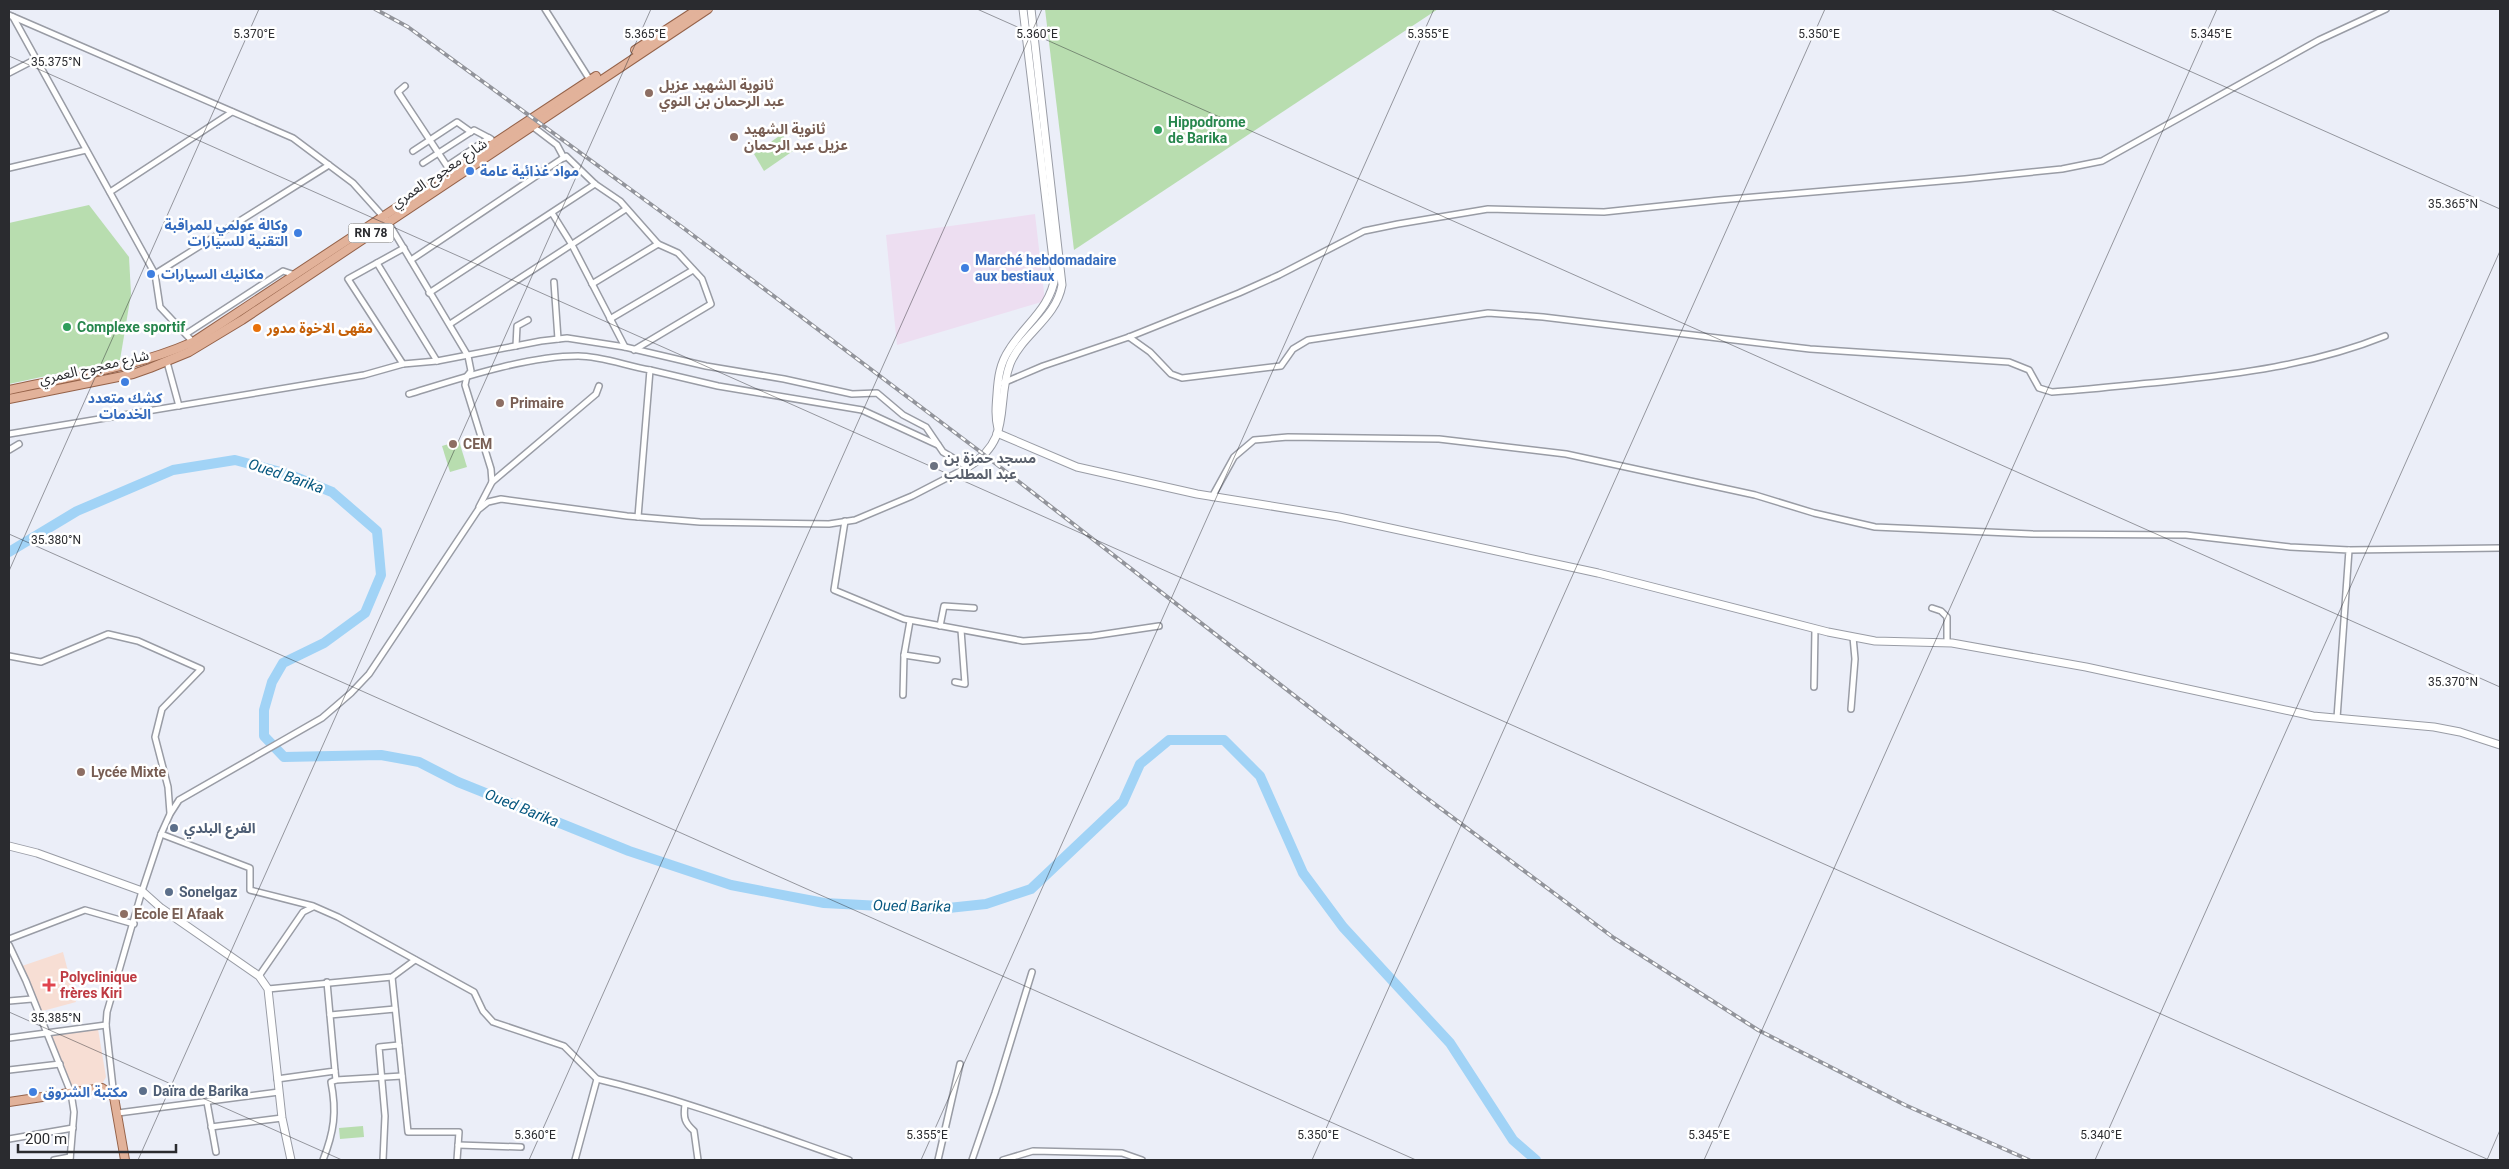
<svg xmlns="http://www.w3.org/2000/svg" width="2509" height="1169" font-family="Roboto,'Noto Sans Arabic',sans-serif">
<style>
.commercial{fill:#eddef1}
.medical{fill:#f7ded4}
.green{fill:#b8ddaf}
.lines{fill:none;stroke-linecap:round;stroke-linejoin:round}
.river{stroke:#a1d3f6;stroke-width:10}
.street-casing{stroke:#999ca5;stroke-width:8}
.secondary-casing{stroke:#999ca5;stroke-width:9}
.primary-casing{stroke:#956249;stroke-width:10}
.street{stroke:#fff;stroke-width:5}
.secondary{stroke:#fff;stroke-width:7}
.primary{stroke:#e2b29a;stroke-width:8}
.rail-casing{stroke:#92949b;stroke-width:4}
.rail{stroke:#fff;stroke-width:2;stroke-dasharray:5.5;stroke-linecap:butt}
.ticks{fill:none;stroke:#2a2b2f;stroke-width:1;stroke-opacity:0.45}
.education-dot{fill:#8d6e63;stroke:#fff;stroke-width:2}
.leisure-dot{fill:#2e9e5b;stroke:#fff;stroke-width:2}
.shop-dot{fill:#3f7fe0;stroke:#fff;stroke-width:2}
.food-dot{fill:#e8710a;stroke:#fff;stroke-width:2}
.worship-dot{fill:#6b7280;stroke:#fff;stroke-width:2}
.service-dot{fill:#5c6f8a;stroke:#fff;stroke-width:2}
.health-dot{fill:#e0444e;stroke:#fff;stroke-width:2}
.labels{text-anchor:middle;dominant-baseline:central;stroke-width:5;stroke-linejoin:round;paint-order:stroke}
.shield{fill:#fff;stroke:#6a6b6d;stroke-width:1}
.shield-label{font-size:12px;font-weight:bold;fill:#2a2b2f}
.education-label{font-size:14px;font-weight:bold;fill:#785e54;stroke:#fff;text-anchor:start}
.leisure-label{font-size:14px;font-weight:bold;fill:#27864d;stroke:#fff;text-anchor:start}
.shop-label{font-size:14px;font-weight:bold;fill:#366cbe;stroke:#fff;text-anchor:start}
.street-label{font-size:14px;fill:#2a2b2f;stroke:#fff}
.food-label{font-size:14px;font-weight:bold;fill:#c56008;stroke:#fff;text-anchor:start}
.worship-label{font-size:14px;font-weight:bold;fill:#5b616d;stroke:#fff;text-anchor:start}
.service-label{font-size:14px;font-weight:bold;fill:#4e5e75;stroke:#fff;text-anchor:start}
.health-label{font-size:14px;font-weight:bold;fill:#be3a42;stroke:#fff;text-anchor:start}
.water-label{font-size:15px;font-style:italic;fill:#075880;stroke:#fff}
.ticks-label{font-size:12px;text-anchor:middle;fill:#2a2b2f;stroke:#fff;stroke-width:5;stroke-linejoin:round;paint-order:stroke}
</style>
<rect width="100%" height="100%" fill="#ebeef8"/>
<path class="commercial" d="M1035,214L1045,301L897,345L886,235Z"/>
<g class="medical">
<path d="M63,952L76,1002L39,1012L19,967Z"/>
<path d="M98,1029L106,1077L102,1084L71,1089L50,1034Z"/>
</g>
<g class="green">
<path d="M1045,9H1438L1074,250Z"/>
<path d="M782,134L793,151L764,171L754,154Z"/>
<path d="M89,205L129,257L131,294L120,360L9,384V223Z"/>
<path d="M459,441L467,467L450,472L442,446Z"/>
<path d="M363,1126L364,1137L340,1139L339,1128Z"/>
</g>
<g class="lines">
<path class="river" d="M9,552L77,511L173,470L235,460L288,474L332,492L377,531L381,575L365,613L324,643L283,663L272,682L264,710V736L284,757L381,755L419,762L458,782L629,851L731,885L824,903L939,909L986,904L1031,889L1123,802L1140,764L1169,740H1224L1260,776L1303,873L1343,927L1450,1043L1513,1140L1536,1160"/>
<g class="street-casing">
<g id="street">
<path d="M545,9L590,80"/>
<path d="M9,15L293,138L353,183L388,222L468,356L471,371L467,376L465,385L491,469L492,482L479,507"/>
<path d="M13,17L155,274L160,307L193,342"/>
<path d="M9,73L36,59"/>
<path d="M405,86L398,92L447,166L489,138"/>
<path d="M532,126L557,145L564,158"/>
<path d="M413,151L457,122L471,132"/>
<path d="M423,163L474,130L491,139"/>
<path d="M9,168L86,150"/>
<path d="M110,192L232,112"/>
<path d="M552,213L572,245L625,347"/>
<path d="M411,260L566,156L595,184L620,201L658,244L678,253L702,279L711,304L634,350"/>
<path d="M377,263L437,361"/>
<path d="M155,274L329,165"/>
<path d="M554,282L558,339"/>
<path d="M592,284L658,244"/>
<path d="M429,293L595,184"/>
<path d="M610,319L693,270"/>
<path d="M450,324L626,209"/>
<path d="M186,334L283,271L295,275"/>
<path d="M1129,337L1150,352L1171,374L1182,378L1281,366L1293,349L1308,340L1488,313L1543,317L1810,349L2009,362L2029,370L2039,388L2052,392C2089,390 2126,385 2162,382C2238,374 2313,365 2385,336"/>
<path d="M516,346L517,326L528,320"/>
<path d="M167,362L179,406"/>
<path d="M650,370L718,386L862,410L938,445"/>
<path d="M1003,383L1043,366L1129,337L1239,293L1279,275L1364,231L1398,224L1488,209L1604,212L1719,200L1965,179L2062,169L2102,161L2319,40L2386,9"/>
<path d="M409,394C458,379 526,356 578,356C601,356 627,366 650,370L638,517"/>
<path d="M9,434L364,375L403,364"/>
<path d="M9,450L19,444"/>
<path d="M492,482L596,394L599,386"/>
<path d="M1212,497L1234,457L1254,440L1288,437L1439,439L1566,454L1755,495L1814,513L1875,527L2032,534L2186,535L2290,547L2349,550L2337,718"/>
<path d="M845,521L834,590L904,619L1023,641L1092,636L1159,626"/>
<path d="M2349,550L2500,548"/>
<path d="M1932,608L1941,611L1947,617V643"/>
<path d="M940,626L944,606L974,608"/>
<path d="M904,655L937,660"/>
<path d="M9,656L41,662L108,634L138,641L201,669L162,709L155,737L168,787L170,813"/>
<path d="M955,682L965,684L961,630"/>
<path d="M1814,687L1815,629"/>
<path d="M903,695L904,655L910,621"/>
<path d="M1851,709L1855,659L1853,637"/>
<path d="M161,834L250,868V890L313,906L338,917L474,992L483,1011L493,1022L564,1046L597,1079L575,1160"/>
<path d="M9,939L85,910L134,924"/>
<path d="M9,945L26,981L71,1093L74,1112L70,1160"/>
<path d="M259,976L303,912L313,907"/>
<path d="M392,977L408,1132H459L457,1160"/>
<path d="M268,989L392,977L415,960"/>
<path d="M9,1001L32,999"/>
<path d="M330,1015L395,1009"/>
<path d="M9,1038L106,1025"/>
<path d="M9,1070L60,1064"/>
<path d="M277,1079L335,1071L327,982"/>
<path d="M597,1079C682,1099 766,1131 849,1160"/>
<path d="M336,1080L402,1076"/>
<path d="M114,1097L106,1025L107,1012L142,891L161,834L170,814L179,800L322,718L351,693L369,674L478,510L488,502L501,499L627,516L700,522L829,524L855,520L912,496L968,467L943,452L926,427L903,415L877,393L852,394L784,379L706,366L625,347L567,338L541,341L437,361L403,364L348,279L404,248"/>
<path d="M207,1102L216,1152"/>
<path d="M685,1105C683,1118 685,1123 694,1131L698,1160"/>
<path d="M118,1113L279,1092"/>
<path d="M211,1127L282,1118"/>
<path d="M9,1139L73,1128"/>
<path d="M458,1145L521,1147"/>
<path d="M54,1160L70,1157"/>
<path d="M323,1160C334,1132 337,1112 331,1082L336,1080L335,1071"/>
<path d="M383,1160L385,1116L379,1047L399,1045"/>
<path d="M938,1160L960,1064"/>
<path d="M972,1160L995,1093L1032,972"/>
<path d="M1003,1160L1033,1151L1122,1153L1142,1160"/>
</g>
</g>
<g class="secondary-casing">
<g id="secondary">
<path d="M998,429C995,417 996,406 997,394C998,378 1000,363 1009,350C1025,324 1051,308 1055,276L1023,9"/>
<path d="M997,433L1077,467L1197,494L1339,517L1598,573L1828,632L1875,641L1952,643L2086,667L2313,716L2434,727L2460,732L2500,745"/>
<path d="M968,467C1014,439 995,404 1010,364C1022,334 1056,319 1062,285L1031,9"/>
<path d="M9,846L37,853L142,891L161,908L259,976L268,989L282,1118L291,1160"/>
</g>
</g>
<g class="primary-casing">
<g id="primary">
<path d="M635,50L698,9"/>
<path d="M9,390C71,376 134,368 193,342L596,76"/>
<path d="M9,399L133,374L150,368L189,352L242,320L708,9"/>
<path d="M9,1102L102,1088L114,1097L125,1160"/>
</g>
</g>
<use href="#street" class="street"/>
<use href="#secondary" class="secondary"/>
<use href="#primary" class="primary"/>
<g class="rail-casing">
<path id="rail" d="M375,9L408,27L682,227L978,450L1420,793L1614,938L1758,1030L1905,1105L2029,1160"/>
</g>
<use href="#rail" class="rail"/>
</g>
<path class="ticks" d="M977,9L2500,687M2050,9L2500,209M9,56L2489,1160M9,534L1416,1160M9,571L259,9M9,1012L342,1160M138,1160L651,9M529,1160L1042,9M921,1160L1434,9M1312,1160L1825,9M1704,1160L2217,9M2095,1160L2500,251M2487,1160L2500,1130"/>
<g class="education-dot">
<circle cx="649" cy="93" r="5"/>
<circle cx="734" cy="137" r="5"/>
<circle cx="500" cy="403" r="5"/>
<circle cx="453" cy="444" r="5"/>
<circle cx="81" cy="772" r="5"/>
<circle cx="124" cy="914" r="5"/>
</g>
<g class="leisure-dot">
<circle cx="1158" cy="130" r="5"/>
<circle cx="67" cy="327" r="5"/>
</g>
<g class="shop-dot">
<circle cx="470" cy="171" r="5"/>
<circle cx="298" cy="233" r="5"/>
<circle cx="965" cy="268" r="5"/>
<circle cx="151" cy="274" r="5"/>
<circle cx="125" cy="382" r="5"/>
<circle cx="33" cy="1092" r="5"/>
</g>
<circle class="food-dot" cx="257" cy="328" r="5"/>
<circle class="worship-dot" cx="934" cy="466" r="5"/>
<g class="service-dot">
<circle cx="174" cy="828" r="5"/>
<circle cx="169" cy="892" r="5"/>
<circle cx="143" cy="1091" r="5"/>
</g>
<path class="health-dot" d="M46.5 977.5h5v5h5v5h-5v5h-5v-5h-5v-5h5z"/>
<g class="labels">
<rect class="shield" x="348.5" y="223.5" width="45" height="19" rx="4"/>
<g class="shield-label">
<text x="371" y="233">RN 78</text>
</g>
<g class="education-label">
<text x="659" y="85">ثانوية الشهيد عزيل<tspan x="659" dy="16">عبد الرحمان بن النوي</tspan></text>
<text x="744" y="129">ثانوية الشهيد<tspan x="744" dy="16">عزيل عبد الرحمان</tspan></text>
<text x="510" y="403">Primaire</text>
<text x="463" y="444">CEM</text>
<text x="91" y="772">Lycée Mixte</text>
<text x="134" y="914">Ecole El Afaak</text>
</g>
<g class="leisure-label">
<text x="1168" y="122">Hippodrome<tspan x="1168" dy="16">de Barika</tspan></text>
<text x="77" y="327">Complexe sportif</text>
</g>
<g class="shop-label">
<text x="480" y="171">مواد غذائية عامة</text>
<text x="288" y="225" text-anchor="end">وكالة عولمي للمراقبة<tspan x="288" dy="16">التقنية للسيارات</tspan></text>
<text x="975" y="260">Marché hebdomadaire<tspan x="975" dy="16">aux bestiaux</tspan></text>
<text x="161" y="274">مكانيك السيارات</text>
<text x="125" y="398" text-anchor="middle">كشك متعدد<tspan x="125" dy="16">الخدمات</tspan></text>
<text x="43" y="1092">مكتبة الشروق</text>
</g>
<g class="street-label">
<text transform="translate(439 173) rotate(-34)">شارع معجوج العمري</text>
<text transform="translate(94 367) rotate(-13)">شارع معجوج العمري</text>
</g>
<g class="food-label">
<text x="267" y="328">مقهى الاخوة مدور</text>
</g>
<g class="worship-label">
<text x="944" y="458">مسجد حمزة بن<tspan x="944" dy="16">عبد المطلب</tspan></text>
</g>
<g class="service-label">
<text x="184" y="828">الفرع البلدي</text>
<text x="179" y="892">Sonelgaz</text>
<text x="153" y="1091">Daïra de Barika</text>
</g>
<g class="health-label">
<text x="60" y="977">Polyclinique<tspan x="60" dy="16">frères Kiri</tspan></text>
</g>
<g class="water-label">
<text transform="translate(286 476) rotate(19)">Oued Barika</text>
<text transform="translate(522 808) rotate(22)">Oued Barika</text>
<text transform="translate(912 906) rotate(1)">Oued Barika</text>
</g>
</g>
<g class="ticks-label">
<text x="254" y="38">5.370°E</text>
<text x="645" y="38">5.365°E</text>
<text x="1037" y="38">5.360°E</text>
<text x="1428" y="38">5.355°E</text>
<text x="1819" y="38">5.350°E</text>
<text x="2211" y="38">5.345°E</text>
<text x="56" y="66">35.375°N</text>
<text x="2453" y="208">35.365°N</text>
<text x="56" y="544">35.380°N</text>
<text x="2453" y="686">35.370°N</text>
<text x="56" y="1022">35.385°N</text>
<text x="535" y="1139">5.360°E</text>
<text x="927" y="1139">5.355°E</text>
<text x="1318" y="1139">5.350°E</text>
<text x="1709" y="1139">5.345°E</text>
<text x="2101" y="1139">5.340°E</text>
</g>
<rect width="2509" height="1169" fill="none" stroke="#2a2b2f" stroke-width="20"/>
<path d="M18 1144v8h158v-8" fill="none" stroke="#2a2b2f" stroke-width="2.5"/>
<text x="25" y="1144" font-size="15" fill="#2a2b2f" stroke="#ffffff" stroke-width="4" paint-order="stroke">200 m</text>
</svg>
